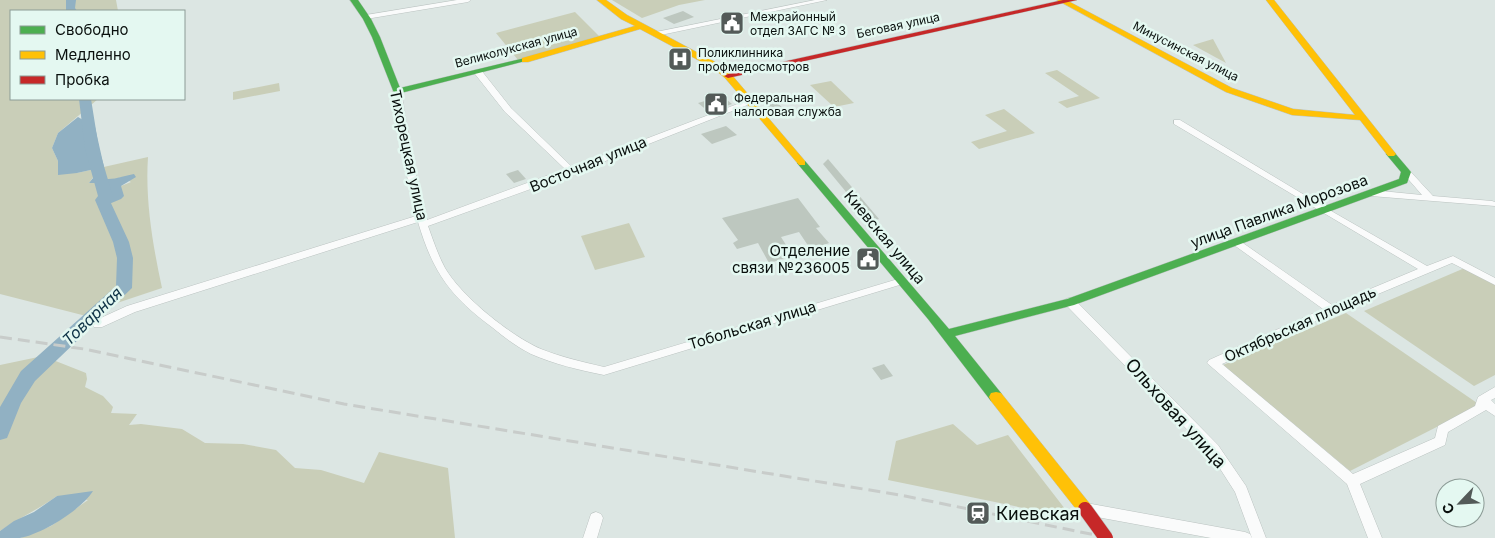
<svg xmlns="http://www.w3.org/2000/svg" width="1495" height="538" font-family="Inter,sans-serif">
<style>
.green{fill:#c9ceb8;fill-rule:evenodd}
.water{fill:#91b1c3}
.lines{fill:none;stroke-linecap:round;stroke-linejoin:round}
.river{fill:#91b1c3;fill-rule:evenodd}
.building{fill:#bdc7bf}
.street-casing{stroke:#bbc3c1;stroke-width:1}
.fast-casing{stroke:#bbc3c1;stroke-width:1}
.slow-casing{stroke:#bbc3c1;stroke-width:1}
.jam-casing{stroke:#bbc3c1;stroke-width:1}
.street{fill:#fafbfb;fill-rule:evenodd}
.fast{fill:#4caf50;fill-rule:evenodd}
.slow{fill:#ffc107;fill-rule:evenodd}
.jam{fill:#c62828;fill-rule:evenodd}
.rail{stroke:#c8ccca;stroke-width:3;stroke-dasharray:12 6;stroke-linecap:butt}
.jam-bridge-casing{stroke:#bcc2c0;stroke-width:15;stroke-linecap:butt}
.jam-bridge{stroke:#c62828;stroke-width:14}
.labels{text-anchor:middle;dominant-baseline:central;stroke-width:5;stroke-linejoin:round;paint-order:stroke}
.far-poi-label{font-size:12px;fill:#090f0d;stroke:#e4f8f1;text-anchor:start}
.far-street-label{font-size:12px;fill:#090f0d;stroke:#e4f8f1}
.street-label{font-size:15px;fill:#090f0d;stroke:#e4f8f1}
.poi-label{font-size:15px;fill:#090f0d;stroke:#e4f8f1;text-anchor:end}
.water-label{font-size:16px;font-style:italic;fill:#0e3246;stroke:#e4f8f1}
.near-street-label{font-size:18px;fill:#090f0d;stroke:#e4f8f1}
.near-poi-label{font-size:18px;fill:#090f0d;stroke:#e4f8f1;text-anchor:start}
</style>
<rect width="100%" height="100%" fill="#dce6e3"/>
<g class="green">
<path d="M0,0H116L118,11H11V99H98L58,133L52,148L58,161L77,173L148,157C145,201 153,246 162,288L117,303L90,317L0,294ZM96,173H101V178C108,180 114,181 121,177L131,182L121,186V193L109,204C103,197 102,190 96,183H89Z"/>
<path d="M612,0H705L679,5L642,18Z"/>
<path d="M575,12L599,36L518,60L496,33Z"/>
<path d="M1213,39L1226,63L1193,45Z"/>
<path d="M1057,70L1100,98L1067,108L1058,102L1079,96L1045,73Z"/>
<path d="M831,81L854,103L834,107L810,85Z"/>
<path d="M279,83L280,91L233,100V92Z"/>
<path d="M1004,109L1035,133L979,149L971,142L1007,131L985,115Z"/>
<path d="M629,223L645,257L595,270L581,236Z"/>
<path d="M1467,267L1495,283V375L1474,386L1364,311Z"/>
<path d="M1346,313L1480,405L1350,471L1223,365Z"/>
<path d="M43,356L86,373L87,379L85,387L103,396L113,407L111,413L137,414L129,425L141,424L182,429L205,443L243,444L276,450L295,468L321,470L364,483L379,452L448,468L455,538H20L51,526L88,500L57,496C39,509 19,518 0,531V365Z"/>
<path d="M953,424L977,445L1008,435L1072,518L888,480L896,441Z"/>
</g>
<g class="water">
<path d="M78,117L95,127L104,167L77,173L58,175V161L52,148L58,133Z"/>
<path d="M102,172L101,178C113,181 122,176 134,174L136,177L121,186L124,196L121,199L109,204L102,200V196L99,193L100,188L96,183H89L97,173Z"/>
<path d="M93,491C81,510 42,534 20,538C14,538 6,538 0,538V531L14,521L34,512L57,496Z"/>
</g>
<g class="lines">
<g class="river">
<path d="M66,0H76L75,8L77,11H66Z"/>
<path d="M79,99H91L99,149L113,197L110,201L129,242L133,258L132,288L35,381L21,403L7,438L0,440V407L21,371L116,286L117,258L113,242L95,200L98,196L85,149Z"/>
</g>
</g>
<g class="building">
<path d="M683,11L694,17L674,24L663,18Z"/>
<path d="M677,53L692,62L683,66L668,57Z"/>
<path d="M722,96L732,104L709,112L698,103Z"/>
<path d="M773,97L789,116L777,118L762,100Z"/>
<path d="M726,126L737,135L712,144L701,134Z"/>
<path d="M828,159L879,219L870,221L823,164Z"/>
<path d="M518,170L526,179L514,183L506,174Z"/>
<path d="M798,198L820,227L816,228L829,243L811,250L799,232L781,237L793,256L769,263L758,243L737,249L733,243L738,240L722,218Z"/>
<path d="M884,364L893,376L881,380L872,368Z"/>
</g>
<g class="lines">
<g class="street-casing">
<g id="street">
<path d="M457,0H471L468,2L366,19L363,17L366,15Z"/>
<path d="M815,0H827L656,36L653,34L656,32Z"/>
<path d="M475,70H481L511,108L572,167L748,100H754L755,102L575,173L428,226C433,240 438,255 445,268C462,297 511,336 541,349C561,357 583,362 604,367L898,279L902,278L907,281L906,283L604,375C579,370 554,364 531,354C517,347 505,338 493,328C451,297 433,273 418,222L135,312L102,327H94L93,324L94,321L127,306L416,216L407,176L393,91L394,89H400L401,91L416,176L427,220L565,169L505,112L475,74Z"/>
<path d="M1174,120H1180L1326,208L1427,266L1453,256L1495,278V285L1452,263L1347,307L1222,364L1353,474L1435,438L1438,426L1475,406L1478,397L1495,387V398L1491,400L1495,404V416L1486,410L1448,432L1445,445L1360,484L1382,538H1368L1347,484L1207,363L1209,360L1323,309L1234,245L1232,243L1234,241H1240L1332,305L1418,269L1174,124Z"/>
<path d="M1406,169L1409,170L1433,196L1492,201L1495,202V206L1371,196L1367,193L1371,190L1422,195L1402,172Z"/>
<path d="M1070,298L1074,299L1218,445L1246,486L1266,538H1252L1235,492L1210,453L1066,305L1065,302L1066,299Z"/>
<path d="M1086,503L1245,532L1250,534L1252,538H1211L1086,515L1081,513L1079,509L1081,505Z"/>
<path d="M596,512L601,514L603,518L597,538H583L591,514Z"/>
</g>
</g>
<g class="fast-casing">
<g id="fast">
<path d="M350,0H358L371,19L380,37L400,88L525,58L529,60L397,94L394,93L372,37L363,19Z"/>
<path d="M1391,151L1394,152L1411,172L1407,183L1074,305L955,336L1001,393L1003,397L1001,401L996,402L991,401L928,319L797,163L799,161H805L949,329L1067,299L1399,179L1401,172L1386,154Z"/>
</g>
</g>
<g class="slow-casing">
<g id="slow">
<path d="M597,0H606L627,15L719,64L731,74L805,161V165H799L725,78L713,68L640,29L528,62H522V58L635,26L621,19Z"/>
<path d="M1057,0H1066L1232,88L1293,109L1355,115L1266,0H1274L1396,154L1394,156H1388L1360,120L1292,115L1226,92Z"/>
<path d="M996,392L1001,393L1090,504L1093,509L1090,514L1085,516L1080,514L991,401L989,397L991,393Z"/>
</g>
</g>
<g class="jam-casing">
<path id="jam" d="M1063,0H1077L728,78L724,76L728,74Z"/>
</g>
<use href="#street" class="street"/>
<use href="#fast" class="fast"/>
<use href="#slow" class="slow"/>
<use href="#jam" class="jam"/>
<path class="rail" d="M0,337L84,349L344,404L900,495L1110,538"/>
<g class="jam-bridge-casing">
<path id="jam-bridge" d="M1085,509L1106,538"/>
</g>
<use href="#jam-bridge" class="jam-bridge"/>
</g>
<defs>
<g id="civic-square" transform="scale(1.25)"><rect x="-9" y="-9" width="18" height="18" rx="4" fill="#535a58" stroke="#e4f8f1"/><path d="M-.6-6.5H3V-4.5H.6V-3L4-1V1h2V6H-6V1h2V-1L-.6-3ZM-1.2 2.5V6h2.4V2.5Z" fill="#fff"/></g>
<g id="hospital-square" transform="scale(1.25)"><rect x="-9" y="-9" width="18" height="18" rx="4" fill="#535a58" stroke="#e4f8f1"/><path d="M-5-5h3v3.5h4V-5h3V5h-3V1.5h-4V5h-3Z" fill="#fff"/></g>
<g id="station-square" transform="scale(1.25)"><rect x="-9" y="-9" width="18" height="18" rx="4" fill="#535a58" stroke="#e4f8f1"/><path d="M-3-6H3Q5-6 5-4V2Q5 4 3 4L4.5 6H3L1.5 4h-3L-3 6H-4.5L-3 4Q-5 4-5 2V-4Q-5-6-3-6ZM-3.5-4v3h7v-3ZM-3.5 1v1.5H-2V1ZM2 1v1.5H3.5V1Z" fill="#fff"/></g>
</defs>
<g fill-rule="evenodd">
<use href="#civic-square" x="732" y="23"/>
<use href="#hospital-square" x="680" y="59"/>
<use href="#civic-square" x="716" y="104"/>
<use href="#civic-square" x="868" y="259"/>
<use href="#station-square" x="978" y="513"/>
</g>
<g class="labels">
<g class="far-poi-label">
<text x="750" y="16">Межрайонный<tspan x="750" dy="14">отдел ЗАГС № 3</tspan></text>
<text x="698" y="52">Поликлинника<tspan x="698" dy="14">профмедосмотров</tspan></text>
<text x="734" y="97">Федеральная<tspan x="734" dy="14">налоговая служба</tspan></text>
</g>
<g class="far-street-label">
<text transform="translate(898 25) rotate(-12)">Беговая улица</text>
<text transform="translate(516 47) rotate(-15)">Великолукская улица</text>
<text transform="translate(1186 51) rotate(27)">Минусинская улица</text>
</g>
<g class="street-label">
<text transform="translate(409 155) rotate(78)">Тихорецкая улица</text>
<text transform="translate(588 164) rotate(-22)">Восточная улица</text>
<text transform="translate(1279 211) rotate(-20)">улица Павлика Морозова</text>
<text transform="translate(885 237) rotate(50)">Киевская улица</text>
<text transform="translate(1300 324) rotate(-24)">Октябрьская площадь</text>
<text transform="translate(752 325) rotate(-17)">Тобольская улица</text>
</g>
<g class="poi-label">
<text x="850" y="250">Отделение<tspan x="850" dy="17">связи №236005</tspan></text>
</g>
<g class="water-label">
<text transform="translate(92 316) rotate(-44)">Товарная</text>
</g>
<g class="near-street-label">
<text transform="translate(1176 413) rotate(48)">Ольховая улица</text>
</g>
<g class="near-poi-label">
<text x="996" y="513">Киевская</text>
</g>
</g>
<rect x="10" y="10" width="175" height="90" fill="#e4f8f1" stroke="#8c9b96"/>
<rect x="20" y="26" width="25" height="8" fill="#4caf50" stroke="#8c9b96"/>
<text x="55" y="35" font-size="15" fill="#090f0d">Свободно</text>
<rect x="20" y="51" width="25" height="8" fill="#ffc107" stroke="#8c9b96"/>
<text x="55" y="60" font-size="15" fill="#090f0d">Медленно</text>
<rect x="20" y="76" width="25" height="8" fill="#c62828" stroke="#8c9b96"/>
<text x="55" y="85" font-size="15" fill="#090f0d">Пробка</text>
<g transform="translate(1460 503) rotate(245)"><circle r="24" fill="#e4f8f1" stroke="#8c9b96"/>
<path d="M0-4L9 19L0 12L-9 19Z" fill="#535a58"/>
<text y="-8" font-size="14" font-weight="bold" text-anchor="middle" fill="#090f0d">С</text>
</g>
</svg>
